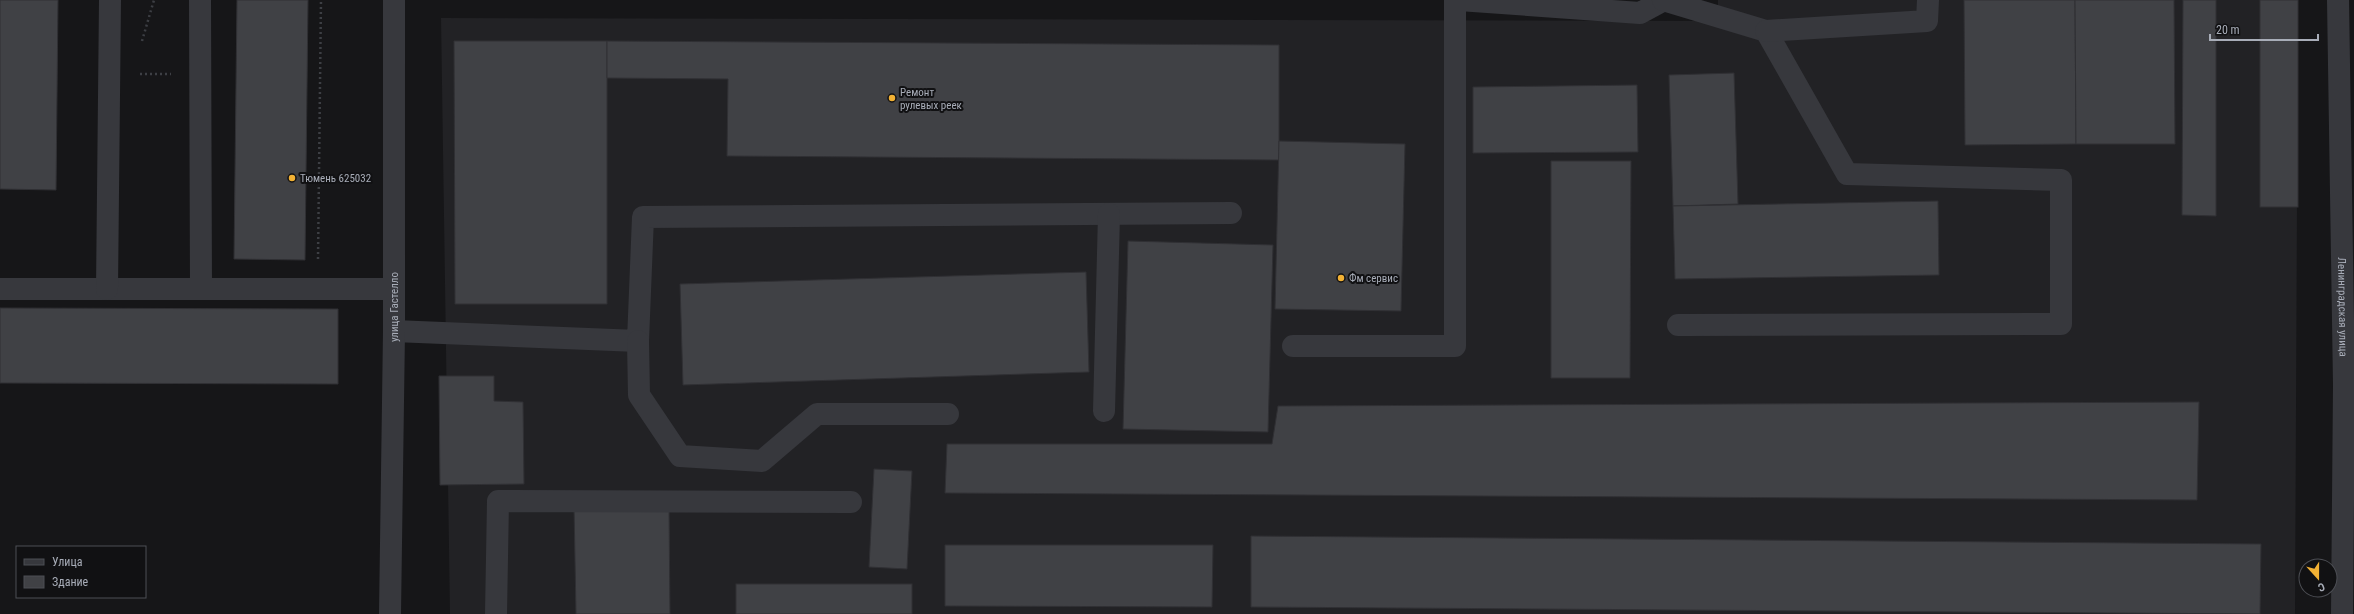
<svg xmlns="http://www.w3.org/2000/svg" width="2354" height="614" font-family="'Roboto Condensed',sans-serif">
<style>
.built{fill:#222225}
.building{fill:#404145;stroke:#303034}
.lines{fill:none;stroke-linecap:round;stroke-linejoin:round}
.path{stroke:#3d3f44;stroke-width:2.5;stroke-dasharray:2 3;stroke-linecap:butt}
.minor{stroke:#37383d;stroke-width:22}
.poi-dot{fill:#f2b134;stroke:#111113;stroke-width:1.5}
.labels{text-anchor:middle;dominant-baseline:central;stroke-width:4;stroke-linejoin:round;paint-order:stroke}
.poi-label{font-size:11px;fill:#a8adb8;stroke:#111113;text-anchor:start}
.street-label{font-size:11px;fill:#a8adb8;stroke:#111113}
</style>
<rect width="100%" height="100%" fill="#161618"/>
<path class="built" d="M1718,0H2298L2295,614H450L441,18L1718,21Z"/>
<g class="building">
<path d="M0,0H58L56,190L0,189Z"/>
<path d="M237,0H308L305,260L234,259Z"/>
<path d="M1964,0H2075L2076,144L1965,145Z"/>
<path d="M2075,0H2174L2175,144H2076Z"/>
<path d="M2183,0H2216V216L2182,215Z"/>
<rect x="2260" y="0" width="38" height="207"/>
<path d="M454,41H607V304H455Z"/>
<path d="M607,41L1279,45V160L727,156L728,79L607,78Z"/>
<path d="M1734,73L1738,204L1673,206L1669,75Z"/>
<path d="M1637,85L1638,152L1473,153V87Z"/>
<path d="M1279,141L1405,144L1401,311L1275,309Z"/>
<path d="M1551,161H1631L1630,378H1551Z"/>
<path d="M1938,201L1939,275L1675,279L1673,206Z"/>
<path d="M1128,241L1273,245L1268,432L1123,429Z"/>
<path d="M1086,272L1089,372L683,385L680,284Z"/>
<path d="M0,308L338,309V384L0,383Z"/>
<path d="M439,376H494V401L523,402L524,484L440,485Z"/>
<path d="M2199,402L2197,500L945,493L947,444H1272L1278,406Z"/>
<path d="M874,469L912,471L907,569L869,567Z"/>
<path d="M669,506L670,614H576L574,507Z"/>
<path d="M1251,536L2261,544L2260,614L1251,607Z"/>
<path d="M945,545H1213L1212,607L945,606Z"/>
<rect x="736" y="584" width="176" height="30"/>
</g>
<g class="lines">
<g class="path">
<path d="M142,41L154,0"/>
<path d="M140,74H171"/>
<path d="M318,259L321,0"/>
</g>
<g class="minor">
<path d="M200,0L201,289"/>
<path d="M1459,0L1640,13L1664,0"/>
<path d="M1663,0L1766,31L1847,174L2061,180V324L1678,325"/>
<path id="s1" d="M2338,0L2344,385L2342,614"/>
<path d="M1766,31L1927,21L1928,0"/>
<path d="M0,289H393"/>
<path d="M107,289L110,0"/>
<path d="M394,331L638,341L643,217L1231,213"/>
<path d="M638,341L639,395L680,456L762,461L817,414H948"/>
<path d="M1293,346H1455V0"/>
<path d="M1104,411L1109,214"/>
<path id="s2" d="M390,614L394,331V0"/>
<path d="M496,614L498,501L851,502"/>
</g>
</g>
<g class="poi-dot">
<circle cx="892" cy="98" r="4"/>
<circle cx="292" cy="178" r="4"/>
<circle cx="1341" cy="278" r="4"/>
</g>
<g class="labels">
<g class="poi-label">
<text x="900" y="92">Ремонт<tspan x="900" dy="13">рулевых реек</tspan></text>
<text x="300" y="178">Тюмень 625032</text>
<text x="1349" y="278">Фм сервис</text>
</g>
<g class="street-label">
<text stroke="none"><textPath href="#s2" startOffset="307">улица Гастелло</textPath></text>
<text stroke="none"><textPath href="#s1" startOffset="307">Ленинградская улица</textPath></text>
</g>
</g>
<rect x="16" y="546" width="130" height="52" fill="#111113" stroke="#4d4f55"/>
<rect x="24" y="559" width="20" height="6" fill="#37383d" stroke="#4d4f55"/>
<text x="52" y="566" font-size="12" fill="#a8adb8">Улица</text>
<rect x="24" y="576" width="20" height="12" fill="#404145" stroke="#4d4f55"/>
<text x="52" y="586" font-size="12" fill="#a8adb8">Здание</text>
<g transform="translate(2318 578) rotate(159)"><circle r="19" fill="#111113" stroke="#4d4f55"/>
<path d="M0-3L7 15L0 10L-7 15Z" fill="#f2b134"/>
<text y="-6" font-size="11" font-weight="bold" text-anchor="middle" fill="#a8adb8">С</text>
</g>
<path d="M2210 34v6h108v-6" fill="none" stroke="#a8adb8" stroke-width="2"/>
<text x="2216" y="34" font-size="12" fill="#a8adb8" stroke="#111113" stroke-width="3" paint-order="stroke">20 m</text>
</svg>
